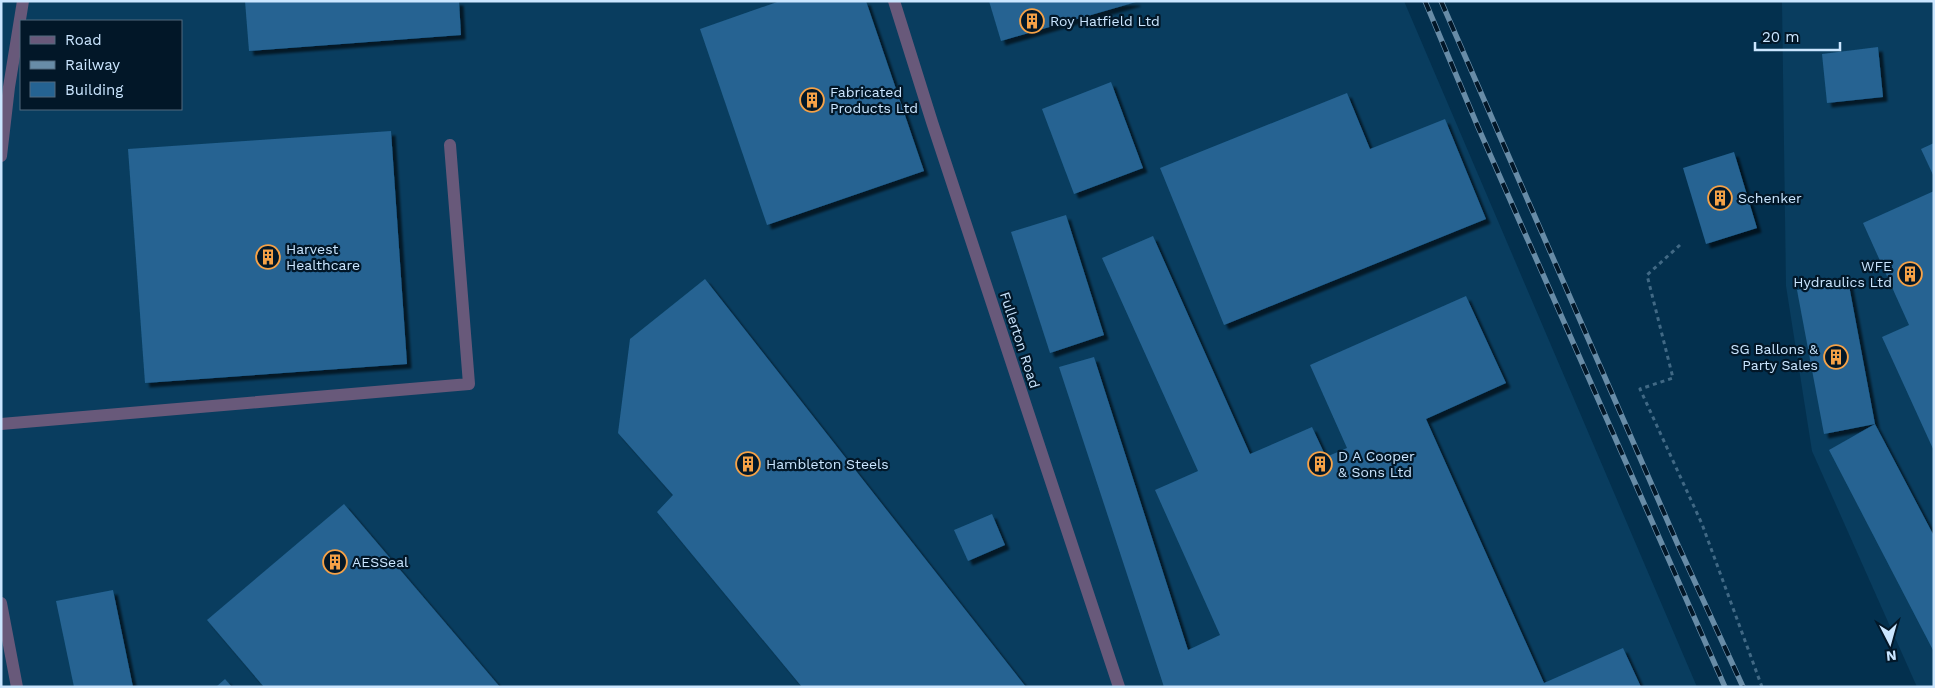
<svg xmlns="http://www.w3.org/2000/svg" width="1935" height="688" font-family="'Work Sans',sans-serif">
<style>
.built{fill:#093d5f;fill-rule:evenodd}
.building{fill:#256392;filter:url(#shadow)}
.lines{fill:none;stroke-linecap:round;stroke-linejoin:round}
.path{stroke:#416985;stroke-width:3;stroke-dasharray:4 4;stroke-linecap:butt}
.service{stroke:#68597a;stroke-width:12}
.minor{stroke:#68597a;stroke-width:12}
.rail-casing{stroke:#688ca7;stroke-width:5.5}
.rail{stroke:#021728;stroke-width:4;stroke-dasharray:11;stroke-linecap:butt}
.labels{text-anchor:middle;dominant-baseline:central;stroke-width:4.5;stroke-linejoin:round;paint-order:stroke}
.poi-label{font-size:14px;fill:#cbe6ff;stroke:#021728;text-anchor:start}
.street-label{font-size:14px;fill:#cbe6ff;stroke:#021728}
</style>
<defs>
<filter id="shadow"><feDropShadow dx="4.5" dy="4.5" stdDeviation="1" flood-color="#0009"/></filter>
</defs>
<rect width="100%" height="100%" fill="#03304e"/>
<g class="built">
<path d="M1,1H1404L1697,687H1ZM21,21H181V109H21Z"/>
<path d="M1782,1H1934V687H1917L1812,451L1786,286Z"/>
</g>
<g class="building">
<path d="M245,1H459L461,35L249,51Z"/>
<path d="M780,1H866L924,171L767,225L700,29Z"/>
<path d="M989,1H1136V2L1001,41Z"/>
<path d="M1878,47L1883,97L1827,103L1822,54Z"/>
<path d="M1111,82L1143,168L1074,194L1042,109Z"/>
<path d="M1347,93L1370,149L1445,119L1486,219L1224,325L1160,168Z"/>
<path d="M391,131L407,364L145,383L128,149Z"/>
<path d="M1934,143V177L1921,149Z"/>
<path d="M1734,152L1757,228L1706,244L1683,168Z"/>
<path d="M1934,191V451L1882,337L1909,325L1863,223Z"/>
<path d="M1066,215L1104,335L1050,353L1011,232Z"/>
<path d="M1153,236L1250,454L1312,427L1326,457L1347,448L1310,365L1466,296L1506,383L1426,419L1544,683L1623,648L1641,687H1164L1059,367L1094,357L1188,650L1220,635L1155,490L1198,471L1102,258Z"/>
<path d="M705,279L1026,687H802L657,512L673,495L618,433L630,339Z"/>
<path d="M1848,280L1875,424L1824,434L1797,290Z"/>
<path d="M1875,424L1934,536V652L1829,450Z"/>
<path d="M344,504L500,687H264L207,620Z"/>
<path d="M992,514L1005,545L968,561L954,530Z"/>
<path d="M113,590L133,687H74L56,601Z"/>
<path d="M225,679L232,687H216Z"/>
</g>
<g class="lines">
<path class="path" d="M1680,245L1647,275L1673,378L1640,389L1702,524L1762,687"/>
<path class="service" d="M1,424L469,384L450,145"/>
<g class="minor">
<path d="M894,1L932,122L1119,687"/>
<path d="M1,156L9,87L23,1"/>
<path d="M1,603L17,687"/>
</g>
<g class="rail-casing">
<g id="rail">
<path d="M1425,1L1478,127L1725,687"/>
<path d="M1441,1L1678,545L1743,687"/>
</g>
</g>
<use href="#rail" class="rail"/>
</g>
<defs>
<g id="building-ring" transform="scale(1.25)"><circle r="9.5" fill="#021728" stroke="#f6a247" stroke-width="1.5"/><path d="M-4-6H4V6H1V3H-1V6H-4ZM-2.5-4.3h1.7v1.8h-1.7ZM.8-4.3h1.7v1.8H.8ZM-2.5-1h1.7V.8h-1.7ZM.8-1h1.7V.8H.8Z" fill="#f6a247"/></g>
</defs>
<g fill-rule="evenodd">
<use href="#building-ring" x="1032" y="21"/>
<use href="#building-ring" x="812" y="100"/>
<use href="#building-ring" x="1720" y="198"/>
<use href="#building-ring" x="268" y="257"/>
<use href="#building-ring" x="1910" y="274"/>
<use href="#building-ring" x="1836" y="357"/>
<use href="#building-ring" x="748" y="464"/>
<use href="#building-ring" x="1320" y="464"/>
<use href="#building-ring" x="335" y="562"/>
</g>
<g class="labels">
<g class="poi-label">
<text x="1050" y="21">Roy Hatfield Ltd</text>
<text x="830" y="92">Fabricated<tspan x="830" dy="16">Products Ltd</tspan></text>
<text x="1738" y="198">Schenker</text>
<text x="286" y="249">Harvest<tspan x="286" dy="16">Healthcare</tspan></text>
<text x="1892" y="266" text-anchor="end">WFE<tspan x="1892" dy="16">Hydraulics Ltd</tspan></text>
<text x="1818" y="349" text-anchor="end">SG Ballons &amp;<tspan x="1818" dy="16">Party Sales</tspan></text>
<text x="1338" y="456">D A Cooper<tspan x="1338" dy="16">&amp; Sons Ltd</tspan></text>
<text x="766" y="464">Hambleton Steels</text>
<text x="352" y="562">AESSeal</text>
</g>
<g class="street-label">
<text transform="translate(1020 340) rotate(72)">Fullerton Road</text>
</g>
</g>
<rect width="1935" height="688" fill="none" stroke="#cbe6ff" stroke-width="5"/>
<rect x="20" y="20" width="162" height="90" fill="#021728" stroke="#526a7e"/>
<rect x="30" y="36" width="25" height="8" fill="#68597a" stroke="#526a7e"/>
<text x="65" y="45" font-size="15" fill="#cbe6ff">Road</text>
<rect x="30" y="61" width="25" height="8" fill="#688ca7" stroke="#526a7e"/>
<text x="65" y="70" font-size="15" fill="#cbe6ff">Railway</text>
<rect x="30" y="82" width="25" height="15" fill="#256392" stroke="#526a7e"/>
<text x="65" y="95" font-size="15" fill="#cbe6ff">Building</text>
<g transform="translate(1890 643) rotate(174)" stroke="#021728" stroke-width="4" paint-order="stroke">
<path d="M0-4L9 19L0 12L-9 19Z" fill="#cbe6ff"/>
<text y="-8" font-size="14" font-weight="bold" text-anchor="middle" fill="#cbe6ff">N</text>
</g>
<path d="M1755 42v8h85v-8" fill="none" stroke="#cbe6ff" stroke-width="2.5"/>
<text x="1762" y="42" font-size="15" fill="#cbe6ff" stroke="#021728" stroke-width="4" paint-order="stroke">20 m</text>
</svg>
